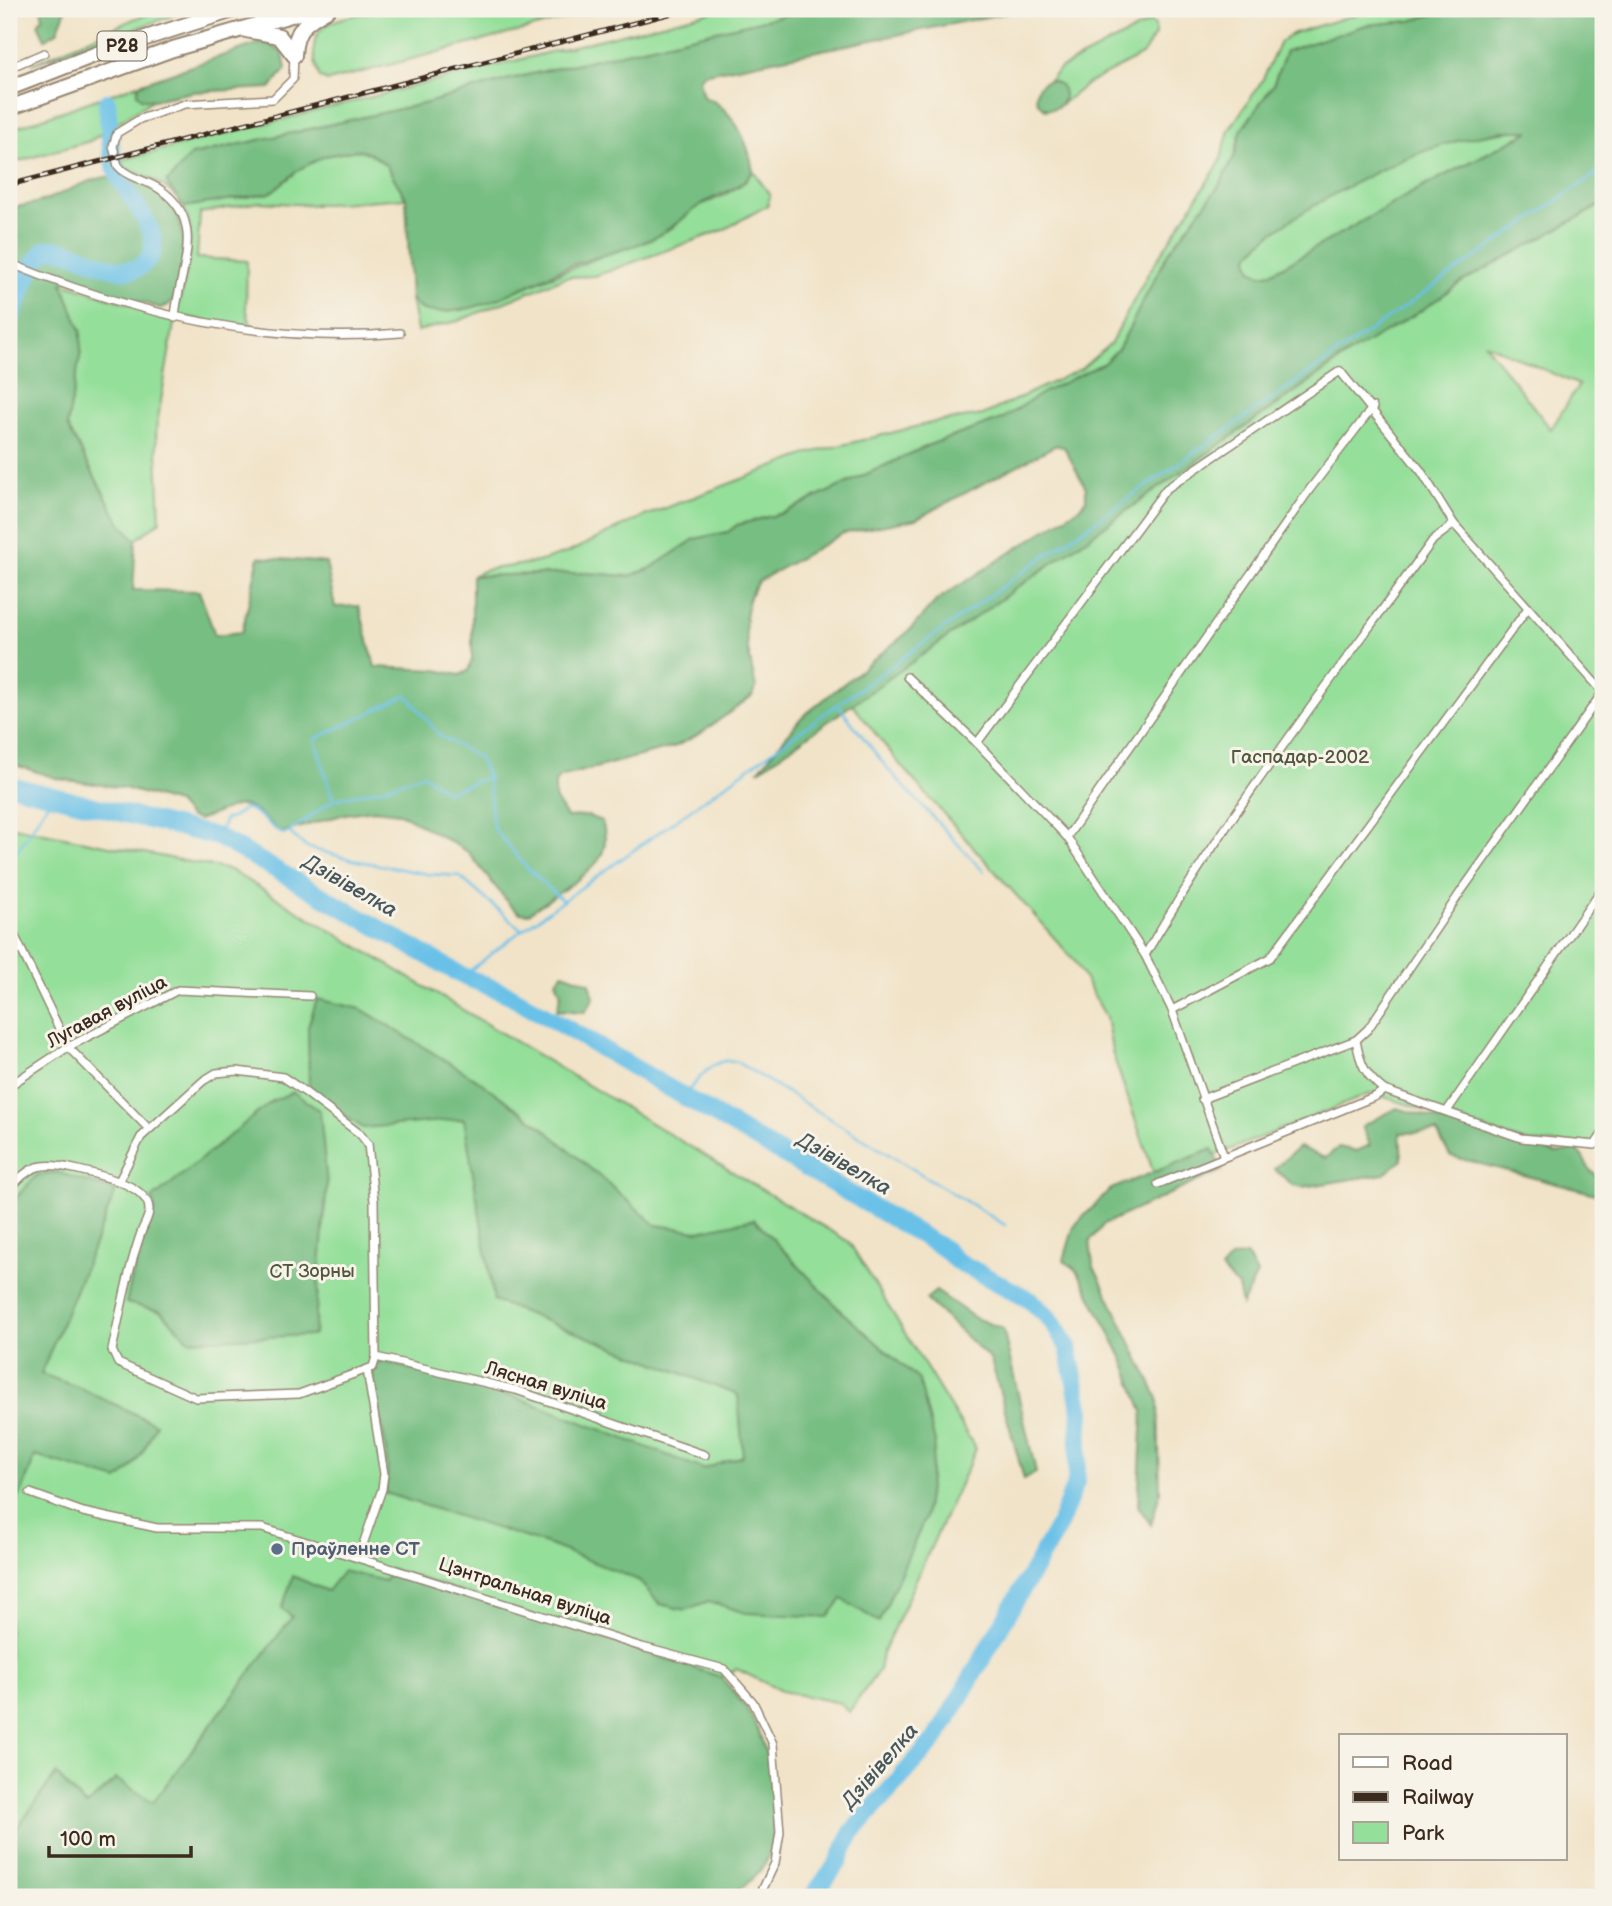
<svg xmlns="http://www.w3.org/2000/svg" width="1612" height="1906" font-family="'Balsamiq Sans',sans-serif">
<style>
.green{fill:#94df9a;stroke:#68845c;stroke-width:2;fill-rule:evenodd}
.forest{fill:#77be82;stroke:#597450;stroke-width:2;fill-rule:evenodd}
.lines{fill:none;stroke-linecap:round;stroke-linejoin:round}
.stream{stroke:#6bc1e8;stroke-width:2.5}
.river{stroke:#6bc1e8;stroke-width:18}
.street-casing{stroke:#968673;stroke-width:10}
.highway-casing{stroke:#968673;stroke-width:18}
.street{stroke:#fff;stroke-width:7}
.highway{stroke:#fff;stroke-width:14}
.rail-casing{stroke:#3b2a1e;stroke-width:5}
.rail{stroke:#f7f3e8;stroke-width:2.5;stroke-dasharray:8;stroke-linecap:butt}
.service-dot{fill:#5c6f8a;stroke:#f7f3e8;stroke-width:2.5}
.labels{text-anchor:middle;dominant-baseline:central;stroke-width:6;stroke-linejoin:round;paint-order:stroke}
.shield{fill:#f7f3e8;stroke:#73665b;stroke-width:2}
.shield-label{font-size:18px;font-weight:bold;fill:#3b2a1e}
.park-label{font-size:19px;fill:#51573d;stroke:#f7f3e8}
.street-label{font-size:19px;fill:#3b2a1e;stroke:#f7f3e8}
.service-label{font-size:19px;font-weight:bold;fill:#4e5e75;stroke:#f7f3e8;text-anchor:start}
.water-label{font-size:21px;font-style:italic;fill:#49575b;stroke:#f7f3e8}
</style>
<rect width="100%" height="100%" fill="#f7f3e8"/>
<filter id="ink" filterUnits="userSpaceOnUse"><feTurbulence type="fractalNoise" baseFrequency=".0143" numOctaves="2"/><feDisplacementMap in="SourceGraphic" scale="14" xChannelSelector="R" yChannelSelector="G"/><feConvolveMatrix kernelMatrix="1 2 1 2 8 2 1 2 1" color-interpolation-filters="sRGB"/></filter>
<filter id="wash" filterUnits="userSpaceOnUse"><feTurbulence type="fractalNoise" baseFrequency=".00686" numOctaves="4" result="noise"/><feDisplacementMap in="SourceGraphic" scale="28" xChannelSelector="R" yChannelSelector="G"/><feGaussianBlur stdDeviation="1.57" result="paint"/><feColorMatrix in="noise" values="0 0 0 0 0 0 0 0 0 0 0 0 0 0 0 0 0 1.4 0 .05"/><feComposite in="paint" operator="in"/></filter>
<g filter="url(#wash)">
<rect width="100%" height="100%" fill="#f1e3c8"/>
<g class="green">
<path d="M164,9H192L32,64L134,19Z"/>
<path d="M384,9H604L328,81L320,78C298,18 337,20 384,9Z"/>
<path d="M721,9H811L506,80L427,103L192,155L167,182L185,207L270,193L301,168L325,156L357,150L370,153L386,165L406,198L313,205L259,202L200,213L197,258L247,261L246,308L252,330L176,315C193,246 212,196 126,169L121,160Z"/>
<path d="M1401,9H1451L1411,21L1366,25L1286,51L1273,85L1241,131L1235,155L1219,186L1168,253L1119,348L1104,363L1042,393L1002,419L929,445L783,513L737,525L728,532L695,539L649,569L629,576L585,573L472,576L485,570L538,562L569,552L642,517L810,453L935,422L983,415L1081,369L1111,343L1148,274L1220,162L1229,130L1262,81L1280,42L1294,33L1361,13Z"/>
<path d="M1150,22L1155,25V35L1142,55L1087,84L1059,106L1045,110L1036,93L1061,68Z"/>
<path d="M145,82L138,87L141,98L152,100L90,141L9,164V130Z"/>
<path d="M1532,130L1417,190L1271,273L1261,275L1252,270L1248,259C1261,227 1373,172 1407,157C1446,141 1490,131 1532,130Z"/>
<path d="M753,171L770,195L768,205L723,230L595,276L566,277L458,321L417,331L411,299L420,309L429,311L445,310L503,296L672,228L698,206L723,196L745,182Z"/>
<path d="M1603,204V1147L1526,1142L1372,1093L1226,1151L1154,1174L1113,1055L1106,1017L1074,960L902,767L852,704L1356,349L1419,312L1463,281ZM1484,343L1579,385L1551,429L1550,428Z"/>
<path d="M62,283L175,318L156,430L160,521L136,540L120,523L67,426L81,351V331Z"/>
<path d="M9,826L230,870L849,1242L976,1449L882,1654L879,1670L849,1712L840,1703L781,1691L737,1669L721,1677L391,1569L386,1582L327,1591L293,1617L153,1802L86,1806L56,1774L9,1839Z"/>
</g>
<g class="forest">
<path d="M41,9H66L57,32L45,39L38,24L43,17Z"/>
<path d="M811,9H1026L703,74L699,80L703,97C732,105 749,143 753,171C736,194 716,193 696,208C681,219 669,231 652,239C626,250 597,256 570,266C527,283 477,318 428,311C420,310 416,305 411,299L406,198L386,165L370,153L357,150L325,156L301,168L270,193L184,207L166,182C178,176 180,162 192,155L427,103L506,80Z"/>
<path d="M1451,9H1603V204L1463,281L1419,312L1345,356L758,771L801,718L908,632L937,600L1078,509L1086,500V488L1064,447L1056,445L916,519L844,533L759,581C735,608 749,655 756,687L752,696L700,734L674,747L560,777L555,782V798L567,817L588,816L602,821C605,833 607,842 602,854C595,873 545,901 528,914L520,913L510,905L468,852L400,813L373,810L345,814L281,833C237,794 248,803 198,820L189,817L177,803L124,788L59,779L9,763V208C23,206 37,204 50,198C76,188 97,173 126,177C180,186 191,235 179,280C176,294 176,305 160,308L67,280L62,283L81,331V351L67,426L120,523L136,540L133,590L199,591L215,635L242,632L259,557L326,563L335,607L359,606L375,667L436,670L460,675L468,671L472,660V576L585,573L629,576L649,569L695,539L728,532L737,525L783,513L929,445L1002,419L1042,393L1104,363L1119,348L1168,253L1219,186L1235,155L1241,131L1273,85L1286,51L1366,25L1411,21ZM1502,131H1530L1417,190L1271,273L1261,275L1252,270L1248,259C1259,230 1376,170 1409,157C1438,145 1471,137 1502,131Z"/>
<path d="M257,44H271L283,54L286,69L270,88L193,92L153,100L141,98L137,94L138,87L145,82Z"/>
<circle cx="1050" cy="95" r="14"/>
<path d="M563,973L590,983L594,998L585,1012L557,1010L561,994L556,981Z"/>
<path d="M317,999L361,1009L476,1079L541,1126L656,1225L698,1231L754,1219L841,1311L919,1380L935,1442L925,1518L879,1622L842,1599L828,1617L745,1613L709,1601L685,1610L660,1604L638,1580L552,1546L385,1493C394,1452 374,1409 373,1367L380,1361L516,1397L703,1469L743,1456L738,1395L494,1301L464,1119L363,1128L309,1091L308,1027Z"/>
<path d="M293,1092L320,1111L327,1185L314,1335L189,1340L160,1311L126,1303L138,1254L155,1210L152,1199L272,1101Z"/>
<path d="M1397,1108L1556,1153L1578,1149L1590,1170L1603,1182V1196L1450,1156L1437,1132L1400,1133L1402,1160L1384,1174L1303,1187L1293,1185L1274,1169L1299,1147L1325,1158L1339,1147L1357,1151L1370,1145L1362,1126Z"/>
<path d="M1212,1149L1222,1170L1104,1224L1090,1241L1093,1265L1158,1398L1160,1492L1151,1525L1138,1506L1143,1411L1123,1359L1078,1272L1064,1260L1074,1226L1111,1189Z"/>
<path d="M56,1172L116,1191L41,1374L78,1387L156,1424C147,1446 137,1466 118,1480L35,1456L21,1494L9,1512V1205L37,1175Z"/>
<path d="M1247,1256L1257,1274L1242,1305L1238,1287L1221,1269L1232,1257Z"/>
<path d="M936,1291L975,1318L1003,1329L1036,1472L1024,1479L991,1360L926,1299Z"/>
<path d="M391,1569L721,1677C731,1689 743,1702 751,1716C770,1749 783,1822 768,1858C760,1875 744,1885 731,1897H9V1839L56,1774L86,1806L116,1779L153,1802L292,1617L282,1608L293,1576L327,1591L343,1571L385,1581Z"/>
</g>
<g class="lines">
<g class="stream">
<path d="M839,706L887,768L984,872"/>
<path d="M333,800L384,788L423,774L447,792L488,777"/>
<path d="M289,832L333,800L315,739L407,695L439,735L479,758L488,777L493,827L526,867L563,901"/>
<path d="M218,837L225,819L232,818L245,808C260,812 269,827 283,834L289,832L306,847L353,860L427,874L459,876L522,930"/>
<path d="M9,864L51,798"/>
<path d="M463,976L522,930L1044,557L1603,169"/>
<path d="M682,1098C696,1083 712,1056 735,1061L1005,1225"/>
</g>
<g class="river">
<path d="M9,324L33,264L45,250C77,241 125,293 149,258C167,233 122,193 115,167C109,146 109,123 107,102"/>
<path d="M9,785L218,837L463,976L510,995L946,1250L955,1260L1030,1300L1050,1319L1068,1347L1081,1412L1076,1482L1060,1523L937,1737L852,1832L837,1864L812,1897"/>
</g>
</g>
</g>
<g filter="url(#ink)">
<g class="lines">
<g class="street-casing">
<g id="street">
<path d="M9,68L44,53"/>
<path d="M9,263C133,314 265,345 400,333"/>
<path d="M175,318C177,275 209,223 161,190C148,180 129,179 118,166L113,146L117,133L140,119L185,104L273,99L293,79L294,55"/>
<path d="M907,677L977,743L1067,837L1145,955L1172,1010L1224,1157"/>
<path d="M977,743L1166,489L1340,371L1421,471L1454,524L1603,692"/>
<path d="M1067,837L1310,489L1373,407"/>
<path d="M9,924L68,1047L149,1129"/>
<path d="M1145,955C1230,810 1335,676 1433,540L1454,524"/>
<path d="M1172,1010L1270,958L1528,608"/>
<path d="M1356,1040C1360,1064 1365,1075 1384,1090L1521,1138L1595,1145L1603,1133"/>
<path d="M9,1086L68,1047L178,990L310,996"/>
<path d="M1202,1099L1356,1040L1368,1029L1460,893L1603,692"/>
<path d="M1447,1111L1603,887"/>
<path d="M1158,1184L1376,1096L1384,1090"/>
<path d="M9,1190C29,1165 42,1161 74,1169C94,1174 134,1181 146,1200C153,1210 146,1221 142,1230C128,1269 121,1310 112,1350L118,1363L196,1398L299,1394L373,1367L376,1357L374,1201L368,1144L360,1134L305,1092L283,1077L237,1071L216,1073L203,1081L141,1137L119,1181"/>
<path d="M376,1357L516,1390L705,1455"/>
<path d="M30,1493L83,1512L157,1528H262L642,1647L724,1669L753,1702L773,1744L780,1832L775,1863L759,1897"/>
<path d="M359,1556L382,1489L384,1474L367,1370"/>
</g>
</g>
<g class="highway-casing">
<g id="highway">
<path d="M246,30L279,36L294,55"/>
<path d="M294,55C295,29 306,21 328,9"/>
<path d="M9,88L102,52L236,9"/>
<path d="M9,108L173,49L312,9"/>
</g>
</g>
<use href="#street" class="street"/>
<use href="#highway" class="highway"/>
<g class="rail-casing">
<path id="rail" d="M9,185L688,9"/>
</g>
<use href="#rail" class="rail"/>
</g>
</g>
<circle class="service-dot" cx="277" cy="1549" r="7"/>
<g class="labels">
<rect class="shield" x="97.5" y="31.5" width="49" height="29" rx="5"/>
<g class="shield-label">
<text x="122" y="46">Р28</text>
</g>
<g class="park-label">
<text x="1300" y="757">Гаспадар-2002</text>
<text x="312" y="1271">СТ Зорны</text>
</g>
<g class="street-label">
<text transform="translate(107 1012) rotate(-28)">Лугавая вуліца</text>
<text transform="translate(546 1386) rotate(17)">Лясная вуліца</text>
<text transform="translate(525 1592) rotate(18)">Цэнтральная вуліца</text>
</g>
<g class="service-label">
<text x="291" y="1549">Праўленне СТ</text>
</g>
<g class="water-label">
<text transform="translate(350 886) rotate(30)">Дзівівелка</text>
<text transform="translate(844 1164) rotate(30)">Дзівівелка</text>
<text transform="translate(880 1766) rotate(-49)">Дзівівелка</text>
</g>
</g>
<rect width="1612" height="1906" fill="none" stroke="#f7f3e8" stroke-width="35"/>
<rect x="1339" y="1734" width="228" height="126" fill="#f7f3e8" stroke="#aca397" stroke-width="2"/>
<rect x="1353" y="1757" width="35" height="10" fill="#ffffff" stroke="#aca397" stroke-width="2"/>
<text x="1402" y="1770" font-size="21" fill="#3b2a1e">Road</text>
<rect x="1353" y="1792" width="35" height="10" fill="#3b2a1e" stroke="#aca397" stroke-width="2"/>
<text x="1402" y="1804" font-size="21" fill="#3b2a1e">Railway</text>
<rect x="1353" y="1822" width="35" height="21" fill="#94df9a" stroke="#aca397" stroke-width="2"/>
<text x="1402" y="1840" font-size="21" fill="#3b2a1e">Park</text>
<path d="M49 1846v10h142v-10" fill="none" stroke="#3b2a1e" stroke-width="3.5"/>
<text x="60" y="1846" font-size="21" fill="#3b2a1e" stroke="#f7f3e8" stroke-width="5" paint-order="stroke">100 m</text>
</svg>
